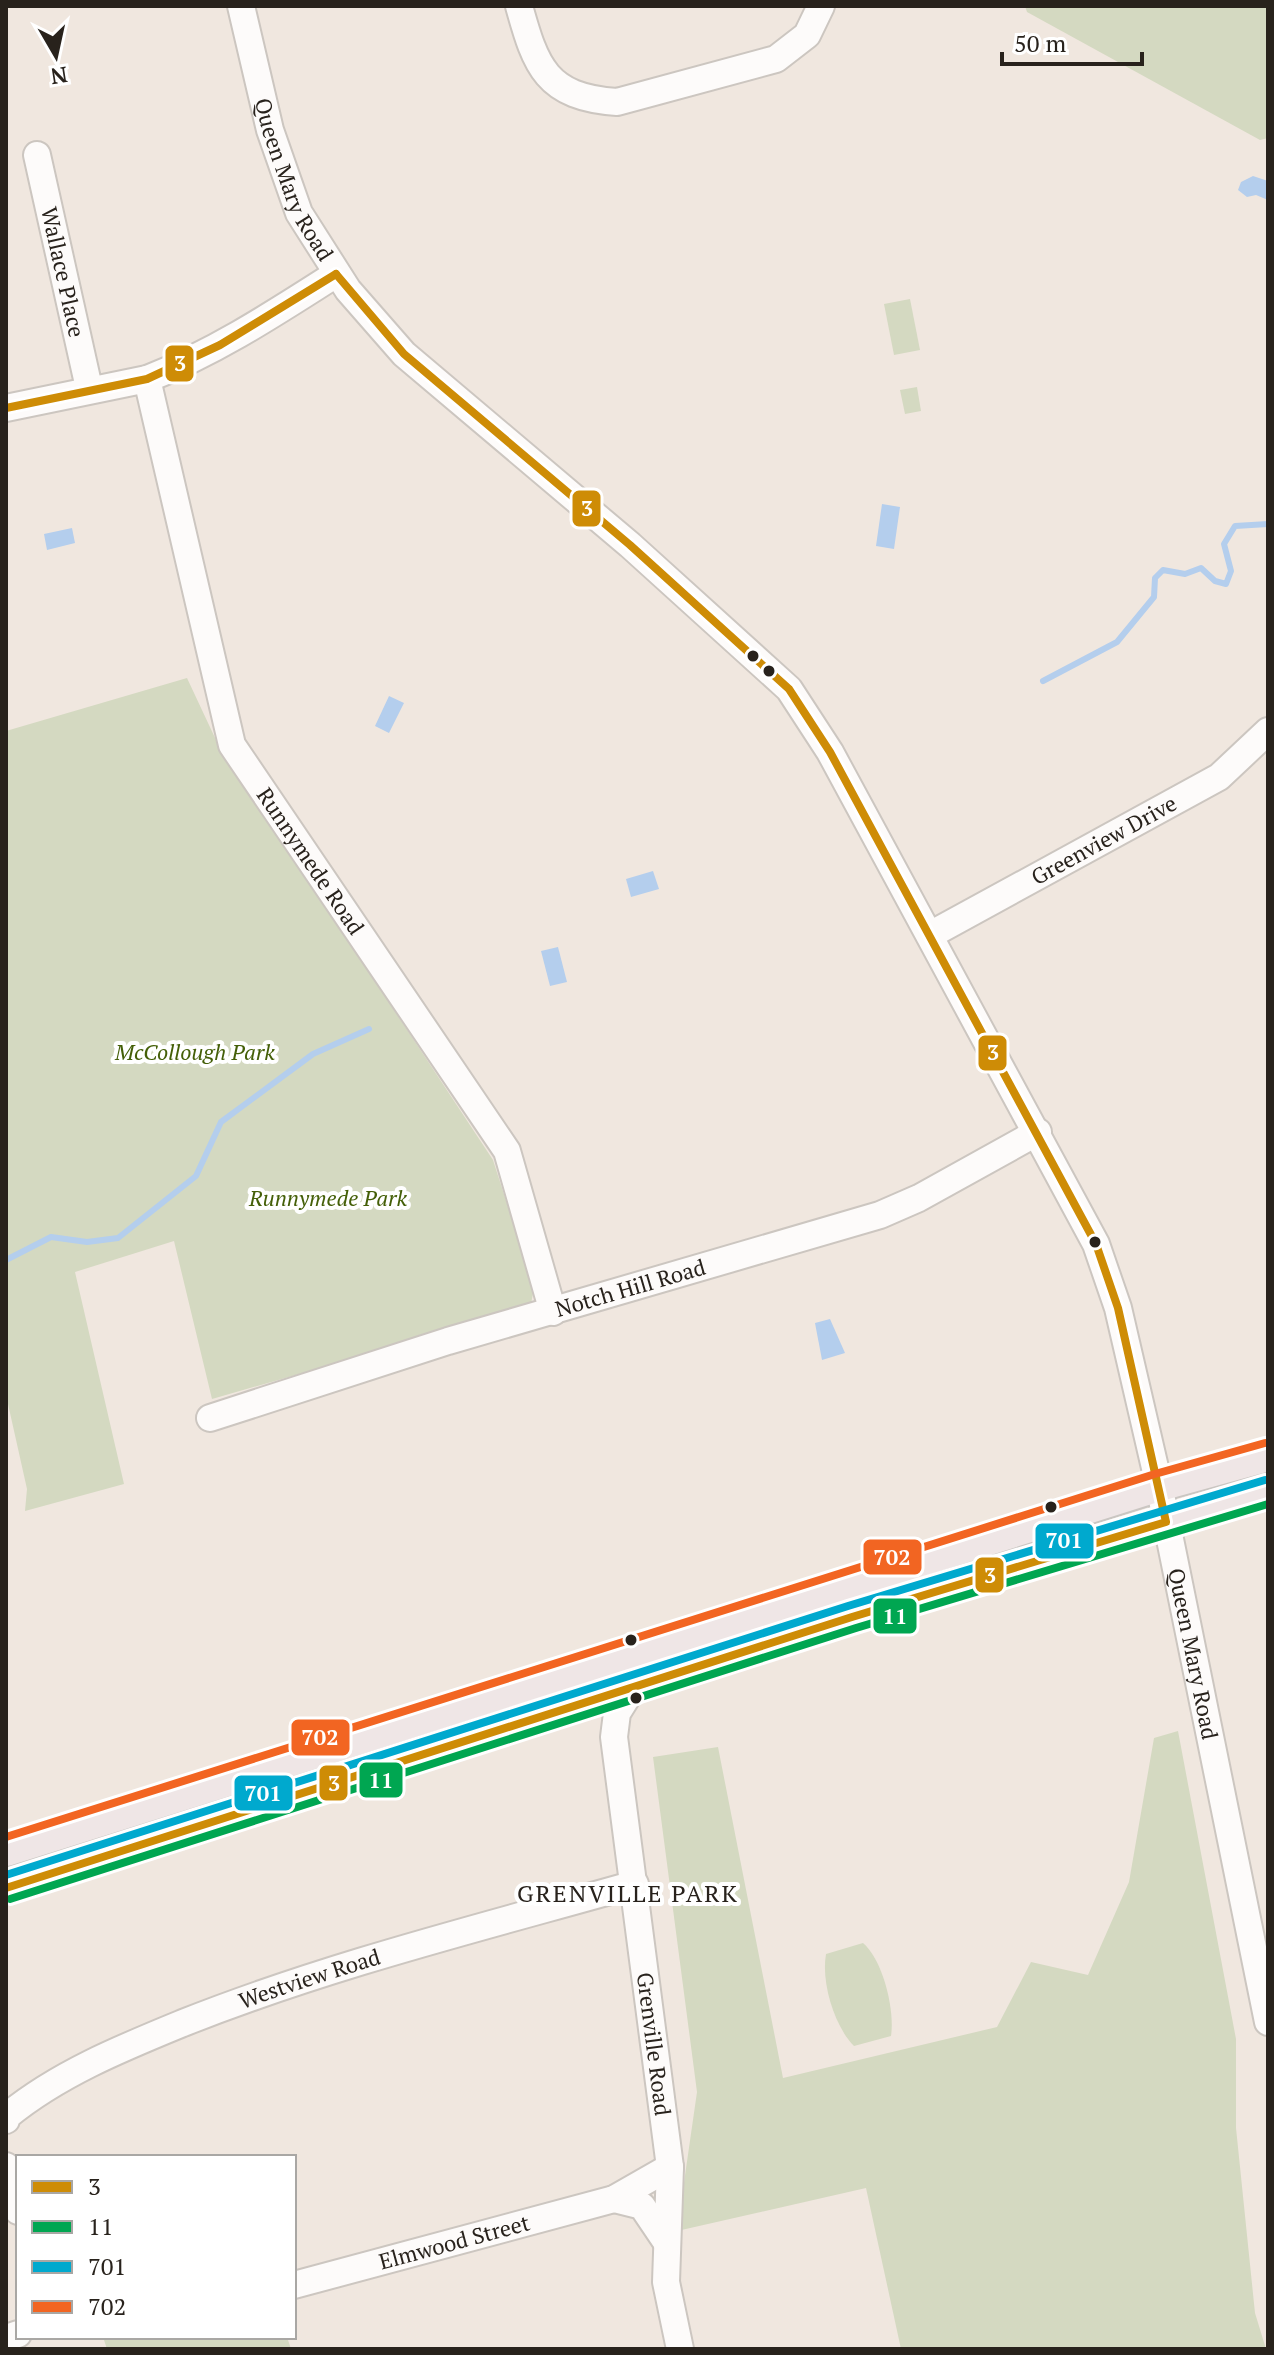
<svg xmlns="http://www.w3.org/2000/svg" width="1274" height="2355" viewBox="0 0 1274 2355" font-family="'PT Serif',serif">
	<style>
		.green { fill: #d4d9c1 }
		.water { fill: #b4ceed }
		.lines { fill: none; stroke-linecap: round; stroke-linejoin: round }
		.stream { stroke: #b4ceed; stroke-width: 6 }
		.minor-casing { stroke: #ccc6c0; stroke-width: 30 }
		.major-casing { stroke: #cac6c2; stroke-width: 36 }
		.minor { stroke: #fdfbfa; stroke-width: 26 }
		.major { stroke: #efe6e6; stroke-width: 32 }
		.bus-1-casing { stroke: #fff; stroke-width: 14 }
		.bus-2-casing { stroke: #fff; stroke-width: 14 }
		.bus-3-casing { stroke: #fff; stroke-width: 14 }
		.bus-4-casing { stroke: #fff; stroke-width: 14 }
		.bus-1 { stroke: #ce8c06; stroke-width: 8 }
		.bus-2 { stroke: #00a651; stroke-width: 8 }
		.bus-3 { stroke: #00a9ce; stroke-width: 8 }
		.bus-4 { stroke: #f26522; stroke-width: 8 }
		.bus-dot { fill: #28221c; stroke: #fff; stroke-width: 3 }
		.labels { text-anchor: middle; stroke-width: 8; stroke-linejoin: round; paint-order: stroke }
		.street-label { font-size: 22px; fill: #28221c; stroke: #fff }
		.park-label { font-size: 22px; font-style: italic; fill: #445f08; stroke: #fff }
		.neighbourhood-label { font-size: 24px; letter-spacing: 2px; fill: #28221c; stroke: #fff }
		.line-badge { stroke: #fff; stroke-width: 3 }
		.badge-label { font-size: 22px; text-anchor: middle; font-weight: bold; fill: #fff }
	</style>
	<rect width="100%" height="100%" fill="#f0e7df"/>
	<g class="green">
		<path d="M1025,6H1268V138L1260,140L1027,12Z"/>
		<path d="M910,299L920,350L894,355L884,304Z"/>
		<path d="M917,387L921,411L905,414L900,390Z"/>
		<path d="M187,678L216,740L493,1160L534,1288L531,1304L525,1309L212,1399L174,1241L75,1272L124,1484L25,1511L27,1489L6,1395V731Z"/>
		<path d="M1178,1731L1236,2039V2128L1255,2313L1266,2349H901L866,2188L677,2231L697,2092L653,1757L718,1747L783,2078L997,2027L1031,1962L1088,1975L1129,1882L1154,1738Z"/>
		<path d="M863,1943C883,1960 895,2010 891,2036L854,2046C834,2026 821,1982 826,1954Z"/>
		<path d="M103,2337H287L291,2349H107Z"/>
	</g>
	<g class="water">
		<path d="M1253,176L1268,181V200L1256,195L1247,197L1238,190L1241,182Z"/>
		<path d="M882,504L900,507L894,549L876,546Z"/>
		<path d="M72,528L75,543L47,550L44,534Z"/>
		<path d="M389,696L404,703L389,733L375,726Z"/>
		<path d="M653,871L659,889L631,897L626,879Z"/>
		<path d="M558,947L567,982L550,986L541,951Z"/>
		<path d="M830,1319L845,1353L822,1360L815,1323Z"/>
	</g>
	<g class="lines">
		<g class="stream">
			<path d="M1043,681L1117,642L1154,597L1155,578L1163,570L1185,574L1201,568L1215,581L1226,584L1231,571L1224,544L1235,526L1268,524"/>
			<path d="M6,1260L51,1237L87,1242L118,1238L196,1176L221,1122L313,1054L369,1029"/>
		</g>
		<defs>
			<g id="minor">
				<path id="s1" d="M241,6L270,130L299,213L348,290L404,354L630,545L789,689L830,752L1096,1244L1118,1308L1159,1485L1268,2022"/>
				<path d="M519,6C536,67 546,97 617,102L776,59L807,35L821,6"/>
				<path id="s2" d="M37,155L89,388"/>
				<path id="s3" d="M147,379L232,745L507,1151L553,1312"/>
				<path d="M6,408L147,379C214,353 275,313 336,274"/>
				<path id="s4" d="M930,935L1219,777L1268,731"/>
				<path id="s5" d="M210,1418L448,1341L880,1215L919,1198L1038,1132"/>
				<path id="s6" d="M632,1689L617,1713L614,1737L670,2167L666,2282L680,2349"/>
				<path id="s7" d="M6,2120L7,2116C58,2074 122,2048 183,2023C329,1965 483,1927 635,1884"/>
				<path d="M6,2166L18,2211"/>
				<path d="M614,2199L642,2206L667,2243"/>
				<path id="s8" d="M294,2285L614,2199L670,2167"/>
				<path d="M6,2338L18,2334"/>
			</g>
			<g id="major">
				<path d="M6,1850L1159,1485L1268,1455"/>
				<path d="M6,1888L852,1617L1268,1491"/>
			</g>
		</defs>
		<use href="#minor" class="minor-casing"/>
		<use href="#major" class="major-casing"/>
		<use href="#minor" class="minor"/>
		<use href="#major" class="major"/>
		<defs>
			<g id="bus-1">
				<path d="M6,408L147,379L220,345L336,274"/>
				<path d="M6,1888L852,1617L1166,1522L1118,1308L1096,1244L830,752L789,689L630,545L404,354L336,274"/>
			</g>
			<path id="bus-2" d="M10,1899L856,1628L1268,1504"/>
			<path id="bus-3" d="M6,1875L848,1606L1265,1480"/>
			<path id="bus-4" d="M6,1837L1155,1474L1265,1443"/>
		</defs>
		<use href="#bus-1" class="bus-1-casing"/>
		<use href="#bus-2" class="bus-2-casing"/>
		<use href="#bus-3" class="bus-3-casing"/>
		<use href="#bus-4" class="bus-4-casing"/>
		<use href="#bus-1" class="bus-1"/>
		<use href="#bus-2" class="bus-2"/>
		<use href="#bus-3" class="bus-3"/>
		<use href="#bus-4" class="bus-4"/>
	</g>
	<g class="bus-dot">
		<circle cx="753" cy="656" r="7"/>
		<circle cx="769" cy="671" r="7"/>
		<circle cx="1095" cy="1242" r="7"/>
		<circle cx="1051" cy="1507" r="7"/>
		<circle cx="631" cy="1640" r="7"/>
		<circle cx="636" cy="1698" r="7"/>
	</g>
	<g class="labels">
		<g class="street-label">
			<text dy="8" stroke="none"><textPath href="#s1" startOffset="182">Queen Mary Road</textPath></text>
			<text dy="8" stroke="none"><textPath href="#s2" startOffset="120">Wallace Place</textPath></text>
			<text dy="8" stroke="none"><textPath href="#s4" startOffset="198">Greenview Drive</textPath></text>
			<text dy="8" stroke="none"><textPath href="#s3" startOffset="516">Runnymede Road</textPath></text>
			<text dy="8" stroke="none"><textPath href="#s5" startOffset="440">Notch Hill Road</textPath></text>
			<text dy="8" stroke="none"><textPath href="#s1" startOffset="1958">Queen Mary Road</textPath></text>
			<text dy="8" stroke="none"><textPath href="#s7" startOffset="338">Westview Road</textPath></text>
			<text dy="8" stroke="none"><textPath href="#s6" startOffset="362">Grenville Road</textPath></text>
			<text dy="8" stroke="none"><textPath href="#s8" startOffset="166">Elmwood Street</textPath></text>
		</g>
		<g class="park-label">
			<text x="195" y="1060">McCollough Park</text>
			<text x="328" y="1206">Runnymede Park</text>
		</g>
		<g class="neighbourhood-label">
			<text x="628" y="1902">GRENVILLE PARK</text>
		</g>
	</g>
	<g class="line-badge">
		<rect x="164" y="344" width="31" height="39" rx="8" fill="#ce8c06"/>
		<rect x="571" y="489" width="31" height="39" rx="8" fill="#ce8c06"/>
		<rect x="977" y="1034" width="31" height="38" rx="8" fill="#ce8c06"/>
		<rect x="1034" y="1522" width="61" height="38" rx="8" fill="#00a9ce"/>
		<rect x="862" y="1538" width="61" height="38" rx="8" fill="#f26522"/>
		<rect x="974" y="1556" width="31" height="38" rx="8" fill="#ce8c06"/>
		<rect x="872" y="1597" width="46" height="38" rx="8" fill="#00a651"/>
		<rect x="290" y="1718" width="61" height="39" rx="8" fill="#f26522"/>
		<rect x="358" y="1761" width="46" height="38" rx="8" fill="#00a651"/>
		<rect x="318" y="1764" width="31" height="38" rx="8" fill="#ce8c06"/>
		<rect x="233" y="1774" width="61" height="38" rx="8" fill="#00a9ce"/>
	</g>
	<g class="badge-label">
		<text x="180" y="371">3</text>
		<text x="587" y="516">3</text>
		<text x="993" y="1060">3</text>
		<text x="1064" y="1548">701</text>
		<text x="892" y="1565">702</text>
		<text x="990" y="1583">3</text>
		<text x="895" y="1624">11</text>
		<text x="320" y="1745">702</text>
		<text x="381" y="1788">11</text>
		<text x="334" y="1791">3</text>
		<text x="263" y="1801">701</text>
	</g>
	<rect width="1274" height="2355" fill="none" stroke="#28221c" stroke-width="16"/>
	<rect x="16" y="2155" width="280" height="184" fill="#ffffff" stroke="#a9a7a4" stroke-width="2"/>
	<rect x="32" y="2181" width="40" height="12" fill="#ce8c06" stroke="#a9a7a4" stroke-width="2"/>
	<text x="88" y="2195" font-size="24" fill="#28221c">3</text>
	<rect x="32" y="2221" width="40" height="12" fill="#00a651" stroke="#a9a7a4" stroke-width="2"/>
	<text x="88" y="2235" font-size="24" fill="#28221c">11</text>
	<rect x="32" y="2261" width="40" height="12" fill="#00a9ce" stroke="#a9a7a4" stroke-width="2"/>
	<text x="88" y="2275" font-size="24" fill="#28221c">701</text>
	<rect x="32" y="2301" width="40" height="12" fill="#f26522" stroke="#a9a7a4" stroke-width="2"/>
	<text x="88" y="2315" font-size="24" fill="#28221c">702</text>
	<g transform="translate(56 56) rotate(171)" stroke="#ffffff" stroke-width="6" paint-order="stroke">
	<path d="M0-6L14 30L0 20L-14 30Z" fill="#28221c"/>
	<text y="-12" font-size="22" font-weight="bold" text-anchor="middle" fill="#28221c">N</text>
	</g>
	<path d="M1002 52v12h140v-12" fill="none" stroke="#28221c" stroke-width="4"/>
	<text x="1014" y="52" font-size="24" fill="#28221c" stroke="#ffffff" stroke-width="6" paint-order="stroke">50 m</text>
</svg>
